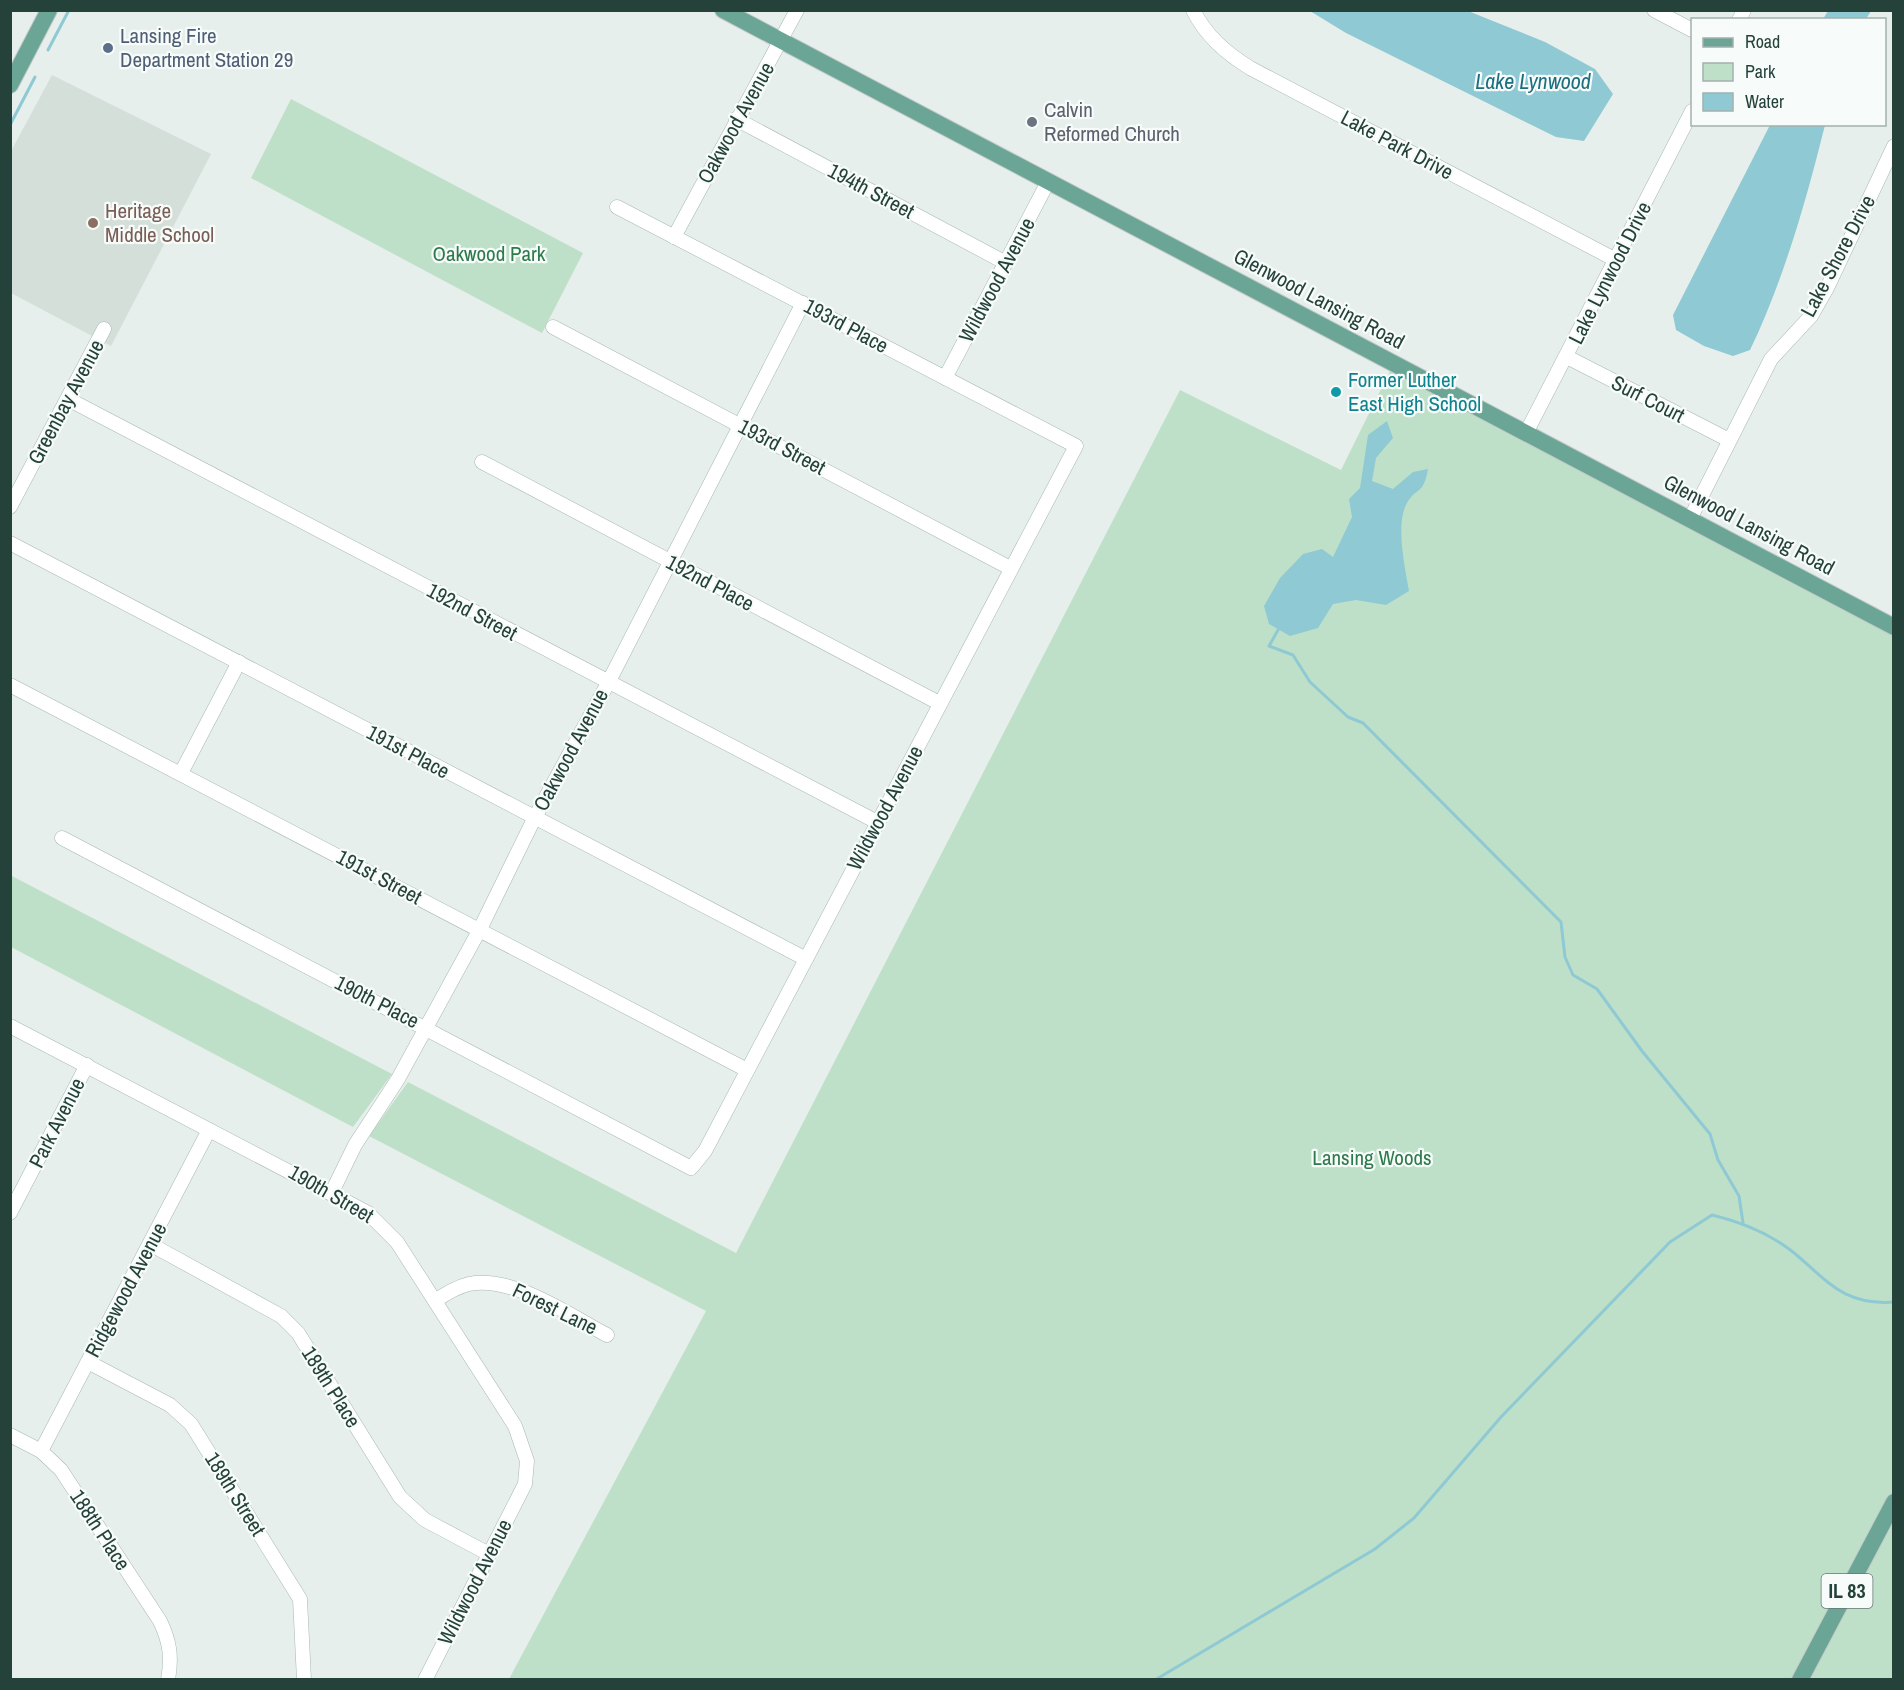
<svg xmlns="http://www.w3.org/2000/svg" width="1904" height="1690" viewBox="0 0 1904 1690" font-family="'Archivo Narrow',sans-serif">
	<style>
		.built { fill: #d4dfda }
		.green { fill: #bfe0c8 }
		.water { fill: #8ec9d4 }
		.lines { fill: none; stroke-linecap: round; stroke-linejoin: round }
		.stream { stroke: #8ec9d4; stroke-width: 3 }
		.minor-casing { stroke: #a8b8b2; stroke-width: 15 }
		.major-casing { stroke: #c2cac8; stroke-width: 18 }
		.minor { stroke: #fff; stroke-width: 14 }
		.major { stroke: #6aa596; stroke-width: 16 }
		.service-dot { fill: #5c6f8a; stroke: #f7fbf9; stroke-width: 2 }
		.worship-dot { fill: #6b7280; stroke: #f7fbf9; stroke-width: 2 }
		.education-dot { fill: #8d6e63; stroke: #f7fbf9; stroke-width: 2 }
		.culture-dot { fill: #0f9aa8; stroke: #f7fbf9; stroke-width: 2 }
		.labels { text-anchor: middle; stroke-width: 4.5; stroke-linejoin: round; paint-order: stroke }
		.shield { fill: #f7fbf9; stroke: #637a73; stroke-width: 1.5 }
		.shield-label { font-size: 20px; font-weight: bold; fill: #24423a }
		.service-label { font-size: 21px; fill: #4e5e75; stroke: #f7fbf9; text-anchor: start }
		.worship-label { font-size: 21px; fill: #5b616d; stroke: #f7fbf9; text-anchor: start }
		.street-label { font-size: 21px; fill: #24423a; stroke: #f7fbf9 }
		.education-label { font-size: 21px; fill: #785e54; stroke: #f7fbf9; text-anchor: start }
		.park-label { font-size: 21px; fill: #2d7a4b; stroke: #f7fbf9 }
		.culture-label { font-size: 21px; fill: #0d838f; stroke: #f7fbf9; text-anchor: start }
		.water-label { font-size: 22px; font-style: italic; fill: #1c6f80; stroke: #f7fbf9 }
	</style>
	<rect width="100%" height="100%" fill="#e6efeb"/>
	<path class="built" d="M52,75L211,154L111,346L11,293L10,153Z"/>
	<g class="green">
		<path d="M291,99L583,253L542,333L251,178Z"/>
		<path d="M1391,369L1893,635V1679H509L706,1311L369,1136L408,1082L736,1253L1180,390L1341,470Z"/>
		<path d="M10,875L392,1074L353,1127L11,947Z"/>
	</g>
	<g class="water">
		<path d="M1310,11H1468L1545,42L1595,69L1613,94L1584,141L1556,137L1346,33Z"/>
		<path d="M1828,11V10L1871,11L1866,19H1823Z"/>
		<path d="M1770,125H1825C1806,201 1784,279 1750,350L1733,356L1704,346L1676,330L1673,315Z"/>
		<path d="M1387,421L1393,438L1376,458L1372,481L1393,489L1413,472L1428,469C1423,496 1417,486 1407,503C1395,523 1405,568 1409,591L1386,605L1356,600L1333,604L1318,628L1290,636L1269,624L1264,606L1280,578L1303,554L1322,549L1333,557L1352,517L1349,499L1360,488L1368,435Z"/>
	</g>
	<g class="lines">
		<g class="stream">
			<path d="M48,50L69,10"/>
			<path d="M10,125L35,77"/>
			<path d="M1278,630L1269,646L1293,655L1310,682L1348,717L1363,723L1561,922L1565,957L1573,975L1597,989L1642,1051L1710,1134L1718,1160L1739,1196L1743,1223"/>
			<path d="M1155,1680L1375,1549L1414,1518L1501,1417L1670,1242L1712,1215C1741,1222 1769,1233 1793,1252C1827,1280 1843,1306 1894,1302"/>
		</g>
		<defs>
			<g id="minor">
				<path d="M1193,10C1206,36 1226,53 1250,68L1616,260"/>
				<path d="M1654,10L1692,30"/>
				<path d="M1739,20L1744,10"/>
				<path d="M736,119L1006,263"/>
				<path d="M674,237L797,10"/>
				<path d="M553,327L1010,568"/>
				<path d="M1567,357L1729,440"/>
				<path d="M945,378L1048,182"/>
				<path d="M68,399L877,822"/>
				<path d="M1526,433L1692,111"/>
				<path d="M482,462L939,703"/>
				<path d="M10,507L104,329"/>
				<path d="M1690,519L1771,359L1811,316L1827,288L1894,146"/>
				<path d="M10,543L806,959"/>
				<path d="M10,685L747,1070"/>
				<path d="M181,773L239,662"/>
				<path d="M62,838L691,1168L705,1151L1076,446L617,207"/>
				<path d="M10,1026L368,1213L397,1242L515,1426L527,1461L525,1484L425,1680"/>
				<path d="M332,1192L355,1145L398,1079L480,929L534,819L608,683L803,303"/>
				<path d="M10,1213L87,1065"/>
				<path d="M150,1244L281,1316L298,1333L400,1497L425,1520L489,1554"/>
				<path d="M435,1301C445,1294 456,1287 469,1284C512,1275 569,1315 607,1335"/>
				<path d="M88,1362L170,1405L191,1424L300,1599L304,1680"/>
				<path d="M10,1435L41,1451L61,1470L160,1621C170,1642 172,1657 168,1680"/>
				<path d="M41,1451L209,1130"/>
			</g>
			<g id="major">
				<path d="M723,10L1894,627"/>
				<path d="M10,85L49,10"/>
				<path d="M1800,1680L1894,1502"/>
			</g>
		</defs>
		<use href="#minor" class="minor-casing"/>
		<use href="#major" class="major-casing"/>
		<use href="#minor" class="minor"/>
		<use href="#major" class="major"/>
	</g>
	<circle class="service-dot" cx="108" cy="48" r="6"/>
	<circle class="worship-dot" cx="1032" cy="122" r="6"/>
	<circle class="education-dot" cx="93" cy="223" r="6"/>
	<circle class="culture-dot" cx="1336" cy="392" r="6"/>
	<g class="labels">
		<rect class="shield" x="1821.5" y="1574" width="51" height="34" rx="4.5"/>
		<g class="shield-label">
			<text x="1847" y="1598">IL 83</text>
		</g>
		<g class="service-label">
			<text x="120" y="43">Lansing Fire<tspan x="120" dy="24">Department Station 29</tspan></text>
		</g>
		<g class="worship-label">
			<text x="1044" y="117">Calvin<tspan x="1044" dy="24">Reformed Church</tspan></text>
		</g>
		<g class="street-label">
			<text transform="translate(736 123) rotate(-61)" y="7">Oakwood Avenue</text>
			<text transform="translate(1397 145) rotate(28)" y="7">Lake Park Drive</text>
			<text transform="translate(871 191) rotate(28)" y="7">194th Street</text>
			<text transform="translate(1838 256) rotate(-62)" y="7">Lake Shore Drive</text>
			<text transform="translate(1610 273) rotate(-63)" y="7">Lake Lynwood Drive</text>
			<text transform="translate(997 280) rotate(-62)" y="7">Wildwood Avenue</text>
			<text transform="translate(1319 299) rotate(28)" y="7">Glenwood Lansing Road</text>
			<text transform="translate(846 326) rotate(28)" y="7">193rd Place</text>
			<text transform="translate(1648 399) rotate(27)" y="7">Surf Court</text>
			<text transform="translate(66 402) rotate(-62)" y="7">Greenbay Avenue</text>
			<text transform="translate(782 447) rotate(28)" y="7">193rd Street</text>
			<text transform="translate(1749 525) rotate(28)" y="7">Glenwood Lansing Road</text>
			<text transform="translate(710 583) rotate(28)" y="7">192nd Place</text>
			<text transform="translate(472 612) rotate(28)" y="7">192nd Street</text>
			<text transform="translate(571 750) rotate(-62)" y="7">Oakwood Avenue</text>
			<text transform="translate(408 752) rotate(28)" y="7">191st Place</text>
			<text transform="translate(885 808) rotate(-62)" y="7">Wildwood Avenue</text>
			<text transform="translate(379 877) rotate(28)" y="7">191st Street</text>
			<text transform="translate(377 1002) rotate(27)" y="7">190th Place</text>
			<text transform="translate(57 1123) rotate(-63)" y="7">Park Avenue</text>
			<text transform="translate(331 1194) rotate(30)" y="7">190th Street</text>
			<text transform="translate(126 1290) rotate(-62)" y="7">Ridgewood Avenue</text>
			<text transform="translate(555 1309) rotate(26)" y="7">Forest Lane</text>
			<text transform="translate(331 1387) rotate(58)" y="7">189th Place</text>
			<text transform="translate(235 1494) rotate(58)" y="7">189th Street</text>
			<text transform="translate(100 1530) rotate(57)" y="7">188th Place</text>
			<text transform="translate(475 1582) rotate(-63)" y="7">Wildwood Avenue</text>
		</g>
		<g class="education-label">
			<text x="105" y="218">Heritage<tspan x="105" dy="24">Middle School</tspan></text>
		</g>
		<g class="park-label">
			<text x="489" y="261">Oakwood Park</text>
			<text x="1372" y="1165">Lansing Woods</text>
		</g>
		<g class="culture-label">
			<text x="1348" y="387">Former Luther<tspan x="1348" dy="24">East High School</tspan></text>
		</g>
		<g class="water-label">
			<text x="1533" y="89">Lake Lynwood</text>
		</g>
	</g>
	<rect width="1904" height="1690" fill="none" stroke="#24423a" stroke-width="24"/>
	<rect x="1691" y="18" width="195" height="108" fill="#f7fbf9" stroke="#a3b1ad" stroke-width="1.5"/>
	<rect x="1703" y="38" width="30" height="9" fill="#6aa596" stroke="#a3b1ad" stroke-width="1.5"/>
	<text x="1745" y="48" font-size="18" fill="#24423a">Road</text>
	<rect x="1703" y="63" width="30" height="18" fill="#bfe0c8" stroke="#a3b1ad" stroke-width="1.5"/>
	<text x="1745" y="78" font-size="18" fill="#24423a">Park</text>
	<rect x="1703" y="93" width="30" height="18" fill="#8ec9d4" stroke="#a3b1ad" stroke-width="1.5"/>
	<text x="1745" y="108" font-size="18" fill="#24423a">Water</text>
</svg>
